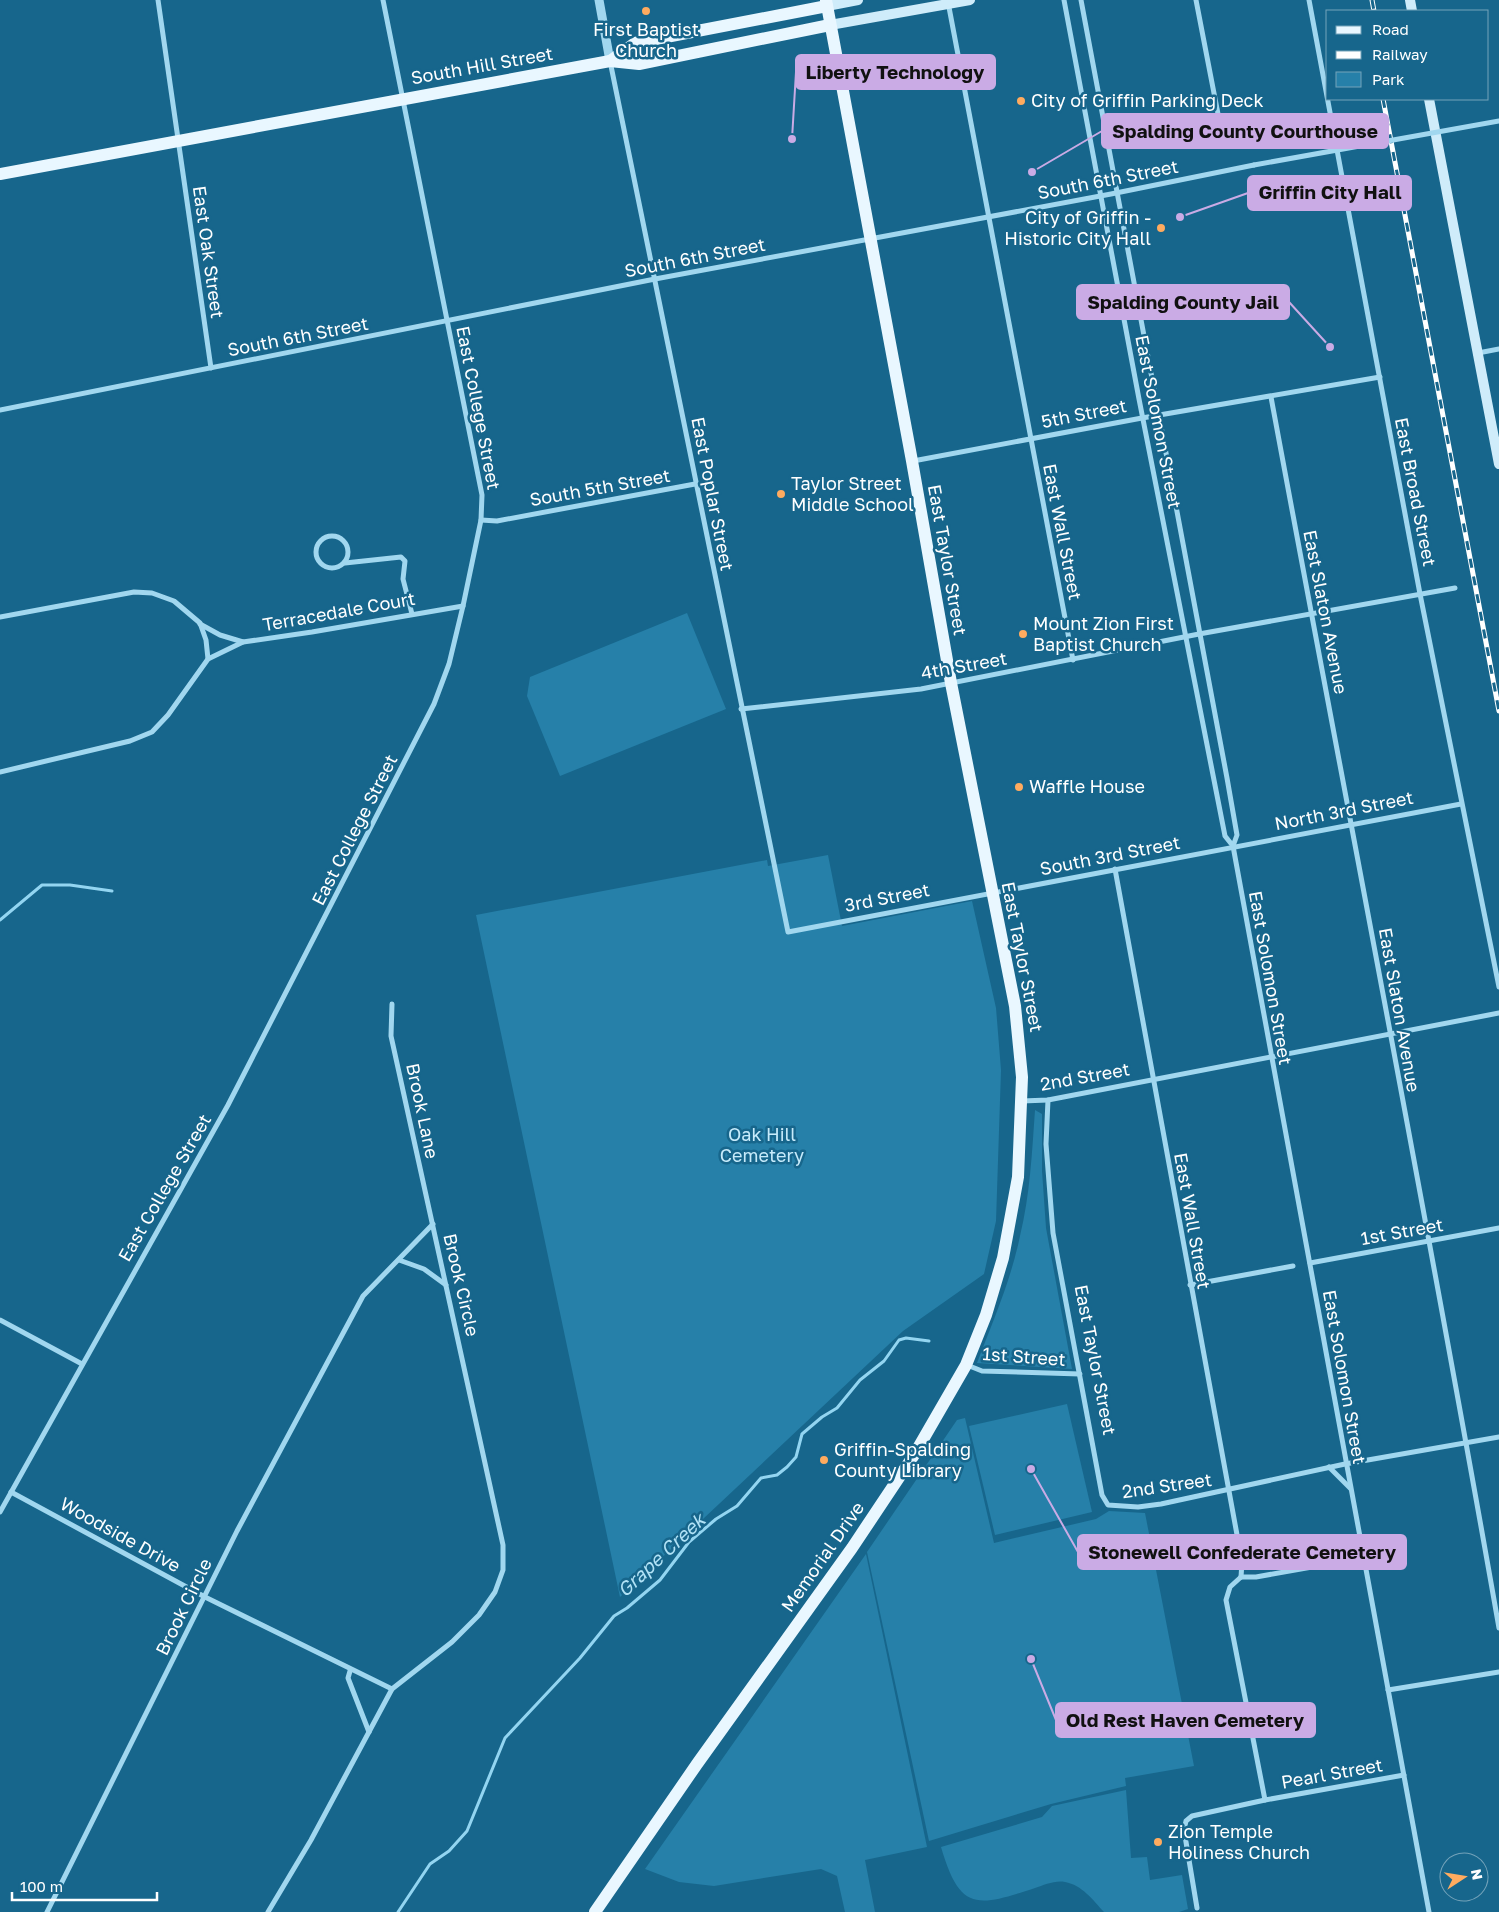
<svg xmlns="http://www.w3.org/2000/svg" width="1499" height="1912" viewBox="0 0 1499 1912" font-family="'Golos Text',sans-serif">
	<style>
		.green { fill: #2680a9 }
		.lines { fill: none; stroke-linecap: round; stroke-linejoin: round }
		.stream { stroke: #93d5f1; stroke-width: 3 }
		.minor { stroke: #a1d7ef; stroke-width: 5 }
		.tertiary { stroke: #a1d7ef; stroke-width: 9 }
		.secondary { stroke: #cfecfa; stroke-width: 10 }
		.primary { stroke: #e9f7ff; stroke-width: 12 }
		.rail-casing { stroke: #fff; stroke-width: 5 }
		.rail { stroke: #17668c; stroke-width: 3; stroke-dasharray: 9; stroke-linecap: butt }
		.minor-bridge { stroke: #a1d7ef; stroke-width: 5 }
		.poi-dot { fill: #ffab5f; stroke: #17668c; stroke-width: 2 }
		.labels { text-anchor: middle; stroke-width: 5; stroke-linejoin: round; paint-order: stroke }
		.poi-label { font-size: 18px; fill: #fff; stroke: #17668c; text-anchor: start }
		.street-label { font-size: 18px; fill: #fff; stroke: #17668c }
		.park-label { font-size: 18px; fill: #c7ebfb; stroke: #17668c }
		.water-label { font-size: 19px; font-style: italic; fill: #b1e2f6; stroke: #17668c }
		.leader { fill: none; stroke: #caabe5; stroke-width: 2 }
		.callout-dot { fill: #caabe5; stroke: #17668c; stroke-width: 2 }
		.callout { fill: #caabe5; stroke: #caabe5; stroke-width: 2 }
		.callout-label { font-size: 19px; text-anchor: middle; font-weight: bold; fill: #111 }
	</style>
	<rect width="100%" height="100%" fill="#17668c"/>
	<g class="green">
		<path d="M687,613L726,709L560,776L527,696L530,677Z"/>
		<path d="M828,855L842,926L972,901L996,1008L1001,1070L996,1221L984,1274L903,1331L620,1597L476,915L767,860L768,866Z"/>
		<path d="M1035,1110L1042,1114V1171L1046,1228L1072,1369L977,1363C993,1321 1011,1280 1020,1236C1030,1195 1032,1153 1035,1110Z"/>
		<path d="M1067,1404L1092,1512L995,1535L969,1426Z"/>
		<path d="M965,1418L994,1543L1096,1519L1109,1511L1145,1513L1194,1766L1125,1778L1126,1786L1051,1804L929,1841L867,1552L957,1420Z"/>
		<path d="M866,1554L927,1847L865,1860L875,1912H845L837,1876L821,1869L714,1886L679,1882L645,1869Z"/>
		<path d="M1126,1790L1131,1858L1147,1857L1150,1880L1182,1875L1188,1909L1179,1912H1104C1093,1900 1082,1885 1065,1882C1055,1880 1044,1885 1035,1888C977,1907 960,1912 941,1847L1042,1817L1052,1806Z"/>
	</g>
	<g class="lines">
		<g class="stream">
			<path d="M0,920L42,885H70L112,891"/>
			<path d="M398,1912L430,1864L449,1851L467,1831L505,1738L580,1658L614,1616L627,1608L660,1580L689,1542L716,1519L737,1506L761,1478L777,1475L787,1467L796,1457L802,1434L822,1417L837,1408L860,1380L884,1361L899,1340L906,1338L929,1341"/>
		</g>
		<g class="minor">
			<path d="M158,0L211,368"/>
			<path d="M1064,0L1139,399L1225,836L1233,846L1429,1912"/>
			<path d="M1081,0L1227,778L1237,835L1233,846"/>
			<path d="M1196,0L1224,145"/>
			<path d="M1309,0L1420,594L1499,987"/>
			<path d="M948,2L1073,660"/>
			<path d="M610,61L788,932L1461,804"/>
			<path d="M1478,353L1499,349"/>
			<path d="M1271,397C1347,807 1427,1217 1499,1628"/>
			<path d="M0,410L655,279L1111,194L1254,165"/>
			<path d="M913,461L1142,418L1380,377"/>
			<path d="M481,520L497,521L695,484"/>
			<circle cx="332" cy="552" r="16"/>
			<path d="M345,563L401,557L405,561L403,579L412,614"/>
			<path d="M0,617L134,592L152,593L174,601L200,623L206,640L208,659"/>
			<path d="M200,624L220,635L243,642"/>
			<path d="M741,709L921,689L1199,634L1455,588"/>
			<path d="M0,772L130,741L152,732L168,715L208,659L243,642L312,632L463,606"/>
			<path d="M1115,869L1242,1562L1241,1577"/>
			<path d="M1048,1100L1046,1144L1053,1233L1102,1495L1108,1505L1138,1507L1161,1504L1345,1464L1499,1437"/>
			<path d="M1022,1101L1048,1100L1499,1013"/>
			<path d="M399,1260L424,1269L446,1285"/>
			<path d="M1310,1263L1499,1228"/>
			<path d="M1190,1285L1293,1266"/>
			<path d="M0,1320L82,1364"/>
			<path d="M967,1365L982,1371L1080,1374"/>
			<path d="M1329,1467L1350,1488"/>
			<path d="M11,1492L205,1597L392,1689"/>
			<path d="M0,1512L228,1105L434,704L449,664L463,606L481,520L482,495L383,0"/>
			<path d="M1241,1577L1230,1587L1226,1600L1265,1800"/>
			<path d="M1241,1577H1256L1363,1558"/>
			<path d="M350,1671L348,1678L369,1732"/>
			<path d="M1388,1690L1499,1672"/>
			<path d="M1197,1908L1184,1830L1186,1821L1192,1816L1265,1800L1404,1775"/>
			<path d="M47,1912L237,1531L363,1296L433,1224"/>
			<path d="M268,1912L311,1840L392,1689L452,1642L479,1615L495,1592L503,1570V1545L391,1036L392,1004"/>
		</g>
		<path class="tertiary" d="M599,0L610,61"/>
		<g class="secondary">
			<path d="M1410,0L1412,11"/>
			<path d="M827,6L858,0"/>
			<path d="M830,25L970,0"/>
			<path d="M1429,99L1499,464"/>
		</g>
		<g class="primary">
			<path d="M610,61L635,43L827,6"/>
			<path d="M0,174L610,61L639,64L830,25"/>
			<path d="M595,1912L697,1764L852,1548L914,1455L966,1365L986,1315L1003,1258L1018,1177L1022,1077L1015,1006L951,683L912,461L826,0"/>
		</g>
		<defs>
			<g id="rail">
				<path d="M1372,0L1374,11"/>
				<path d="M1383,99L1499,711"/>
			</g>
		</defs>
		<use href="#rail" class="rail-casing"/>
		<use href="#rail" class="rail"/>
		<path class="minor-bridge" d="M1254,165L1499,121"/>
	</g>
	<g class="poi-dot">
		<circle cx="646" cy="11" r="5"/>
		<circle cx="1021" cy="101" r="5"/>
		<circle cx="1161" cy="228" r="5"/>
		<circle cx="781" cy="494" r="5"/>
		<circle cx="1023" cy="634" r="5"/>
		<circle cx="1019" cy="787" r="5"/>
		<circle cx="824" cy="1460" r="5"/>
		<circle cx="1158" cy="1842" r="5"/>
	</g>
	<g class="labels">
		<g class="poi-label">
			<text x="646" y="36" text-anchor="middle">First Baptist<tspan x="646" dy="21">Church</tspan></text>
			<text x="1031" y="107">City of Griffin Parking Deck</text>
			<text x="1151" y="224" text-anchor="end">City of Griffin -<tspan x="1151" dy="21">Historic City Hall</tspan></text>
			<text x="791" y="490">Taylor Street<tspan x="791" dy="21">Middle School</tspan></text>
			<text x="1033" y="630">Mount Zion First<tspan x="1033" dy="21">Baptist Church</tspan></text>
			<text x="1029" y="793">Waffle House</text>
			<text x="834" y="1456">Griffin-Spalding<tspan x="834" dy="21">County Library</tspan></text>
			<text x="1168" y="1838">Zion Temple<tspan x="1168" dy="21">Holiness Church</tspan></text>
		</g>
		<g class="street-label">
			<text transform="translate(482 66) rotate(-10)" y="6">South Hill Street</text>
			<text transform="translate(1108 180) rotate(-11)" y="6">South 6th Street</text>
			<text transform="translate(208 252) rotate(82)" y="6">East Oak Street</text>
			<text transform="translate(695 258) rotate(-11)" y="6">South 6th Street</text>
			<text transform="translate(298 337) rotate(-11)" y="6">South 6th Street</text>
			<text transform="translate(478 408) rotate(79)" y="6">East College Street</text>
			<text transform="translate(1084 414) rotate(-11)" y="6">5th Street</text>
			<text transform="translate(1158 422) rotate(79)" y="6">East Solomon Street</text>
			<text transform="translate(600 488) rotate(-10)" y="6">South 5th Street</text>
			<text transform="translate(1415 492) rotate(79)" y="6">East Broad Street</text>
			<text transform="translate(712 494) rotate(79)" y="6">East Poplar Street</text>
			<text transform="translate(1062 532) rotate(79)" y="6">East Wall Street</text>
			<text transform="translate(947 560) rotate(80)" y="6">East Taylor Street</text>
			<text transform="translate(339 612) rotate(-10)" y="6">Terracedale Court</text>
			<text transform="translate(1325 612) rotate(79)" y="6">East Slaton Avenue</text>
			<text transform="translate(964 666) rotate(-10)" y="6">4th Street</text>
			<text transform="translate(1344 811) rotate(-11)" y="6">North 3rd Street</text>
			<text transform="translate(355 830) rotate(-63)" y="6">East College Street</text>
			<text transform="translate(1110 856) rotate(-11)" y="6">South 3rd Street</text>
			<text transform="translate(887 898) rotate(-11)" y="6">3rd Street</text>
			<text transform="translate(1022 957) rotate(79)" y="6">East Taylor Street</text>
			<text transform="translate(1270 978) rotate(80)" y="6">East Solomon Street</text>
			<text transform="translate(1399 1010) rotate(80)" y="6">East Slaton Avenue</text>
			<text transform="translate(1085 1077) rotate(-10)" y="6">2nd Street</text>
			<text transform="translate(422 1111) rotate(78)" y="6">Brook Lane</text>
			<text transform="translate(165 1188) rotate(-60)" y="6">East College Street</text>
			<text transform="translate(1192 1221) rotate(80)" y="6">East Wall Street</text>
			<text transform="translate(1402 1232) rotate(-10)" y="6">1st Street</text>
			<text transform="translate(461 1285) rotate(77)" y="6">Brook Circle</text>
			<text transform="translate(1024 1357) rotate(4)" y="6">1st Street</text>
			<text transform="translate(1095 1360) rotate(79)" y="6">East Taylor Street</text>
			<text transform="translate(1344 1377) rotate(80)" y="6">East Solomon Street</text>
			<text transform="translate(1167 1486) rotate(-8)" y="6">2nd Street</text>
			<text transform="translate(120 1535) rotate(29)" y="6">Woodside Drive</text>
			<text transform="translate(823 1557) rotate(-55)" y="6">Memorial Drive</text>
			<text transform="translate(184 1607) rotate(-64)" y="6">Brook Circle</text>
			<text transform="translate(1332 1774) rotate(-10)" y="6">Pearl Street</text>
		</g>
		<g class="park-label">
			<text x="762" y="1141">Oak Hill<tspan x="762" dy="21">Cemetery</tspan></text>
		</g>
		<g class="water-label">
			<text transform="translate(661 1555) rotate(-43)" y="7">Grape Creek</text>
		</g>
	</g>
	<path class="leader" d="M792 139L796 72M1032 172L1102 131M1180 217L1248 193M1330 347L1289 302M1031 1469L1078 1552M1031 1659L1056 1720"/>
	<g class="callout-dot">
		<circle cx="792" cy="139" r="5"/>
		<circle cx="1032" cy="172" r="5"/>
		<circle cx="1180" cy="217" r="5"/>
		<circle cx="1330" cy="347" r="5"/>
		<circle cx="1031" cy="1469" r="5"/>
		<circle cx="1031" cy="1659" r="5"/>
	</g>
	<g class="callout">
		<rect x="796" y="55" width="199" height="34" rx="5"/>
		<rect x="1102" y="114" width="286" height="34" rx="5"/>
		<rect x="1248" y="176" width="163" height="34" rx="5"/>
		<rect x="1077" y="285" width="212" height="34" rx="5"/>
		<rect x="1078" y="1535" width="328" height="34" rx="5"/>
		<rect x="1056" y="1703" width="259" height="34" rx="5"/>
	</g>
	<g class="callout-label">
		<text x="895" y="79">Liberty Technology</text>
		<text x="1245" y="138">Spalding County Courthouse</text>
		<text x="1330" y="199">Griffin City Hall</text>
		<text x="1183" y="309">Spalding County Jail</text>
		<text x="1242" y="1559">Stonewell Confederate Cemetery</text>
		<text x="1185" y="1727">Old Rest Haven Cemetery</text>
	</g>
	<rect x="1326" y="10" width="162" height="90" fill="#17668c" stroke="#74a3ba"/>
	<rect x="1336" y="26" width="25" height="8" fill="#e9f7ff" stroke="#74a3ba"/>
	<text x="1372" y="35" font-size="15" fill="#ffffff">Road</text>
	<rect x="1336" y="51" width="25" height="8" fill="#ffffff" stroke="#74a3ba"/>
	<text x="1372" y="60" font-size="15" fill="#ffffff">Railway</text>
	<rect x="1336" y="72" width="25" height="15" fill="#2680a9" stroke="#74a3ba"/>
	<text x="1372" y="85" font-size="15" fill="#ffffff">Park</text>
	<g transform="translate(1464 1877) rotate(78)"><circle r="24" fill="#17668c" stroke="#74a3ba"/>
	<path d="M0-4L9 19L0 12L-9 19Z" fill="#ffab5f"/>
	<text y="-8" font-size="14" font-weight="bold" text-anchor="middle" fill="#ffffff">N</text>
	</g>
	<path d="M12 1892v8h145v-8" fill="none" stroke="#ffffff" stroke-width="2.5"/>
	<text x="20" y="1892" font-size="15" fill="#ffffff" stroke="#17668c" stroke-width="4" paint-order="stroke">100 m</text>
</svg>
